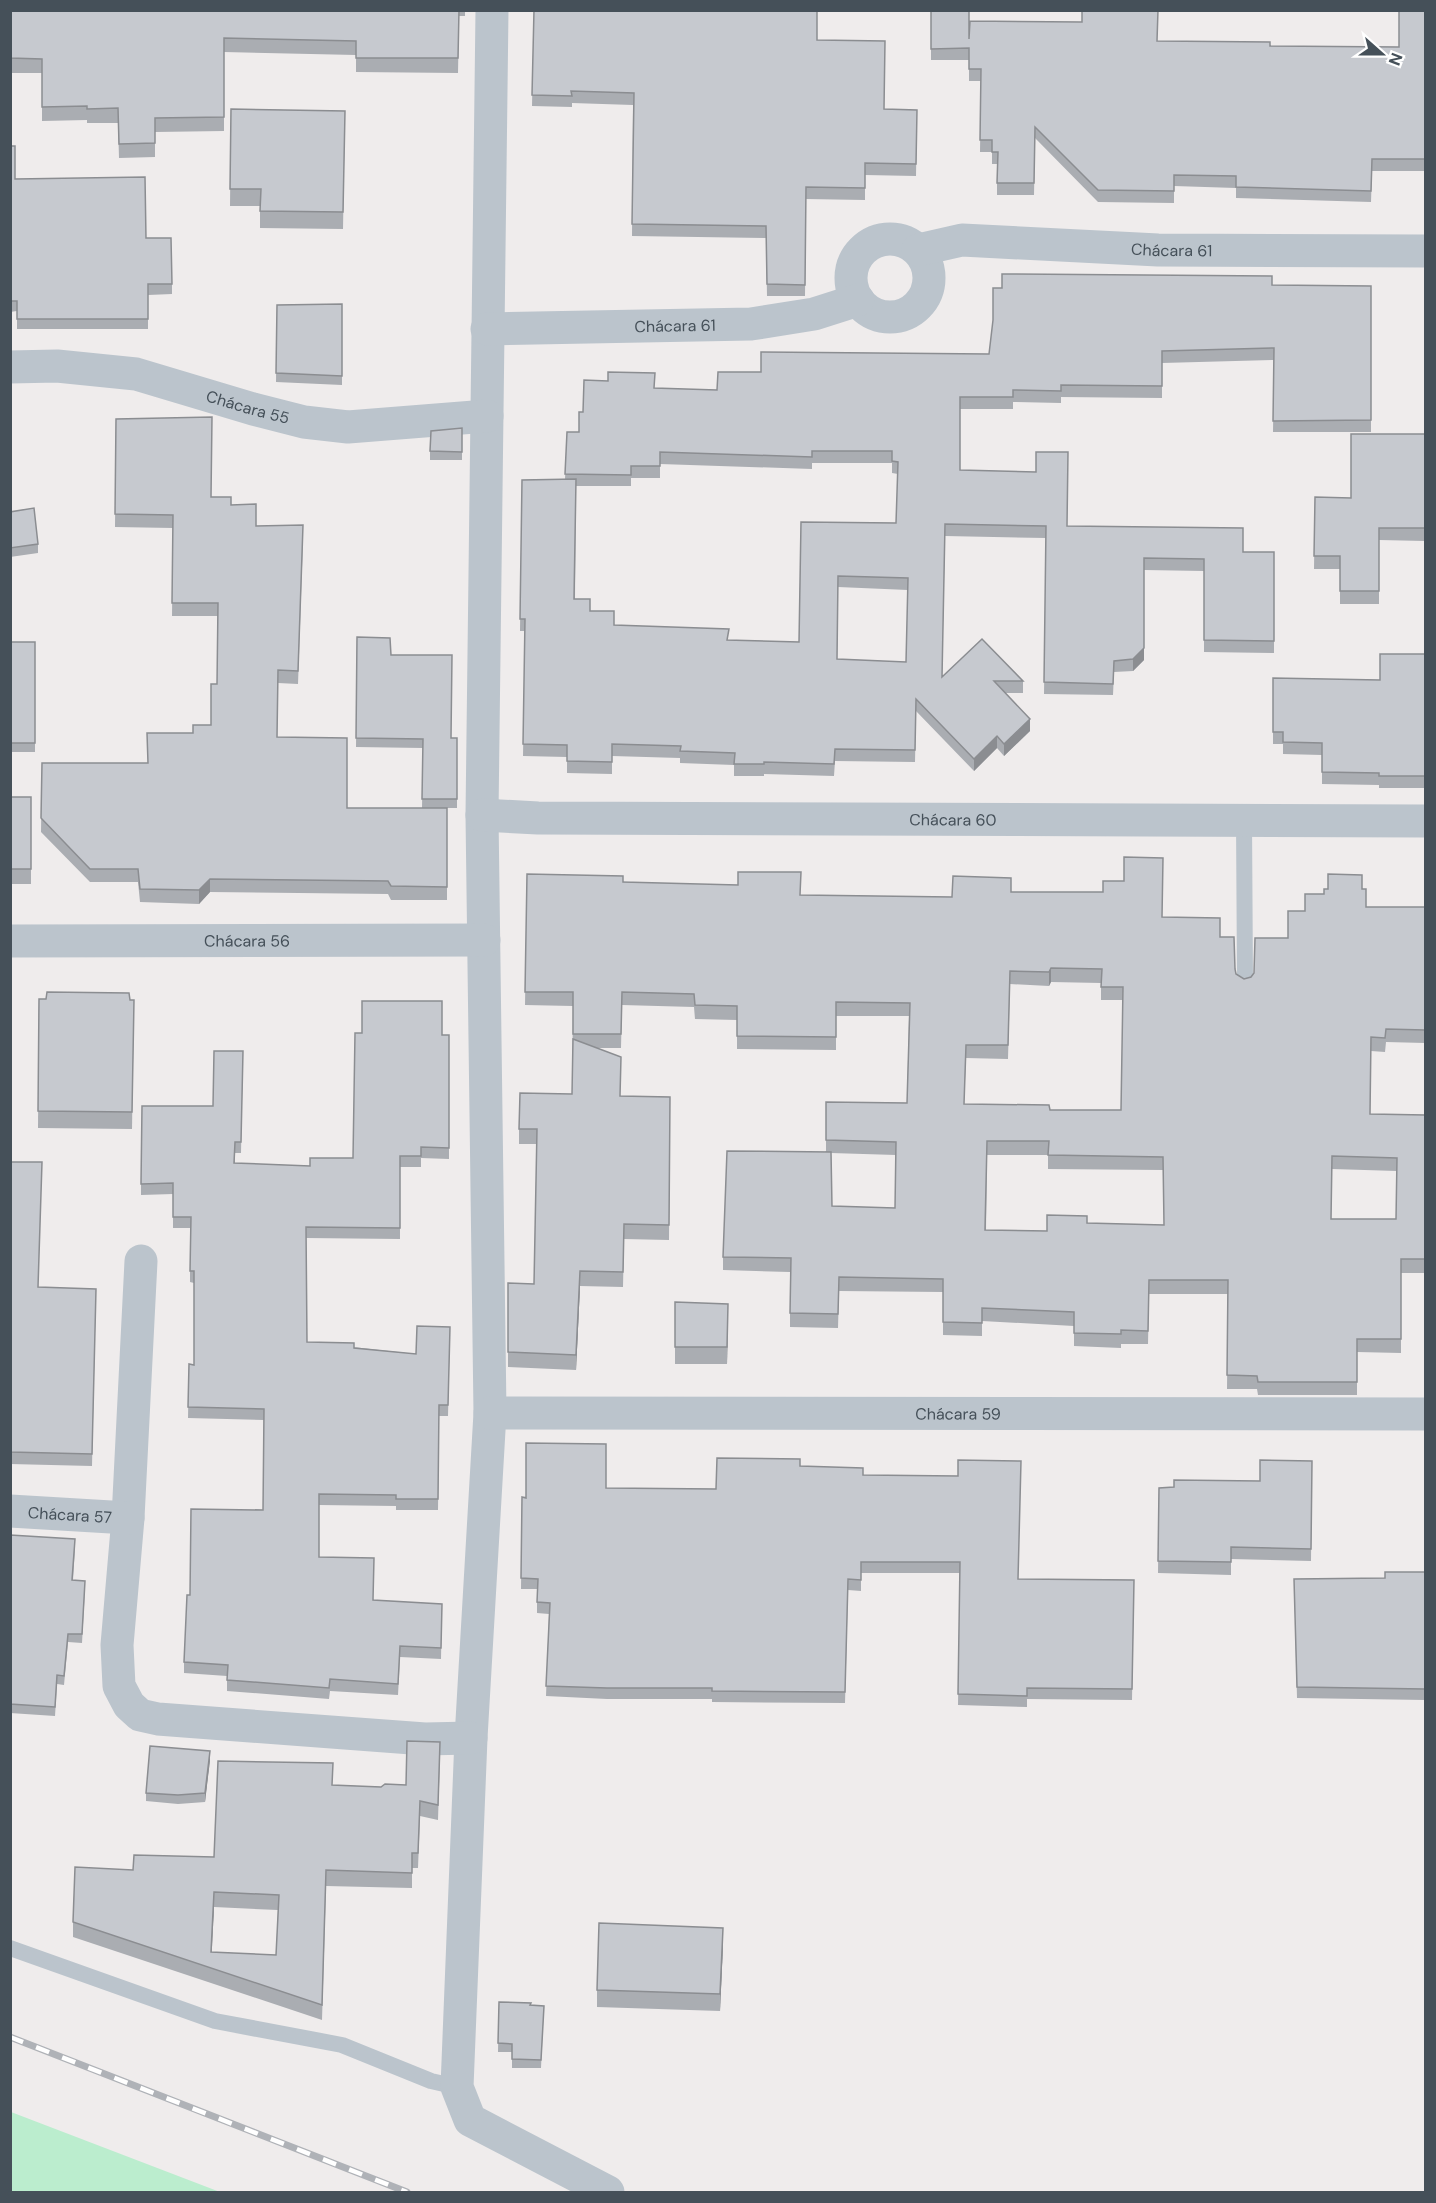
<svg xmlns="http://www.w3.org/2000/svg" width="1436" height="2203" viewBox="0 0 1436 2203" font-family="'DM Sans',sans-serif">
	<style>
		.green { fill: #bbedce }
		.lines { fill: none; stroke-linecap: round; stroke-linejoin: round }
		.lane { stroke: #bbc4cc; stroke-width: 16 }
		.street { stroke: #bbc4cc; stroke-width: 33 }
		.rail-casing { stroke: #afb2b7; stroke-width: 7 }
		.rail { stroke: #fff; stroke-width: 4.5; stroke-dasharray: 14; stroke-linecap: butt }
		.wall { fill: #aaadb2; fill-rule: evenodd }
		.shaded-wall { fill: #8b8d91 }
		.building { fill: #c6c9cf; stroke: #8b8d91; stroke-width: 1.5; fill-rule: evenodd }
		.labels { text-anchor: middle; stroke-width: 5; stroke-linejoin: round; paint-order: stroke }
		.street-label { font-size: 16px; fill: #455059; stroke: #fff }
	</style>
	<rect width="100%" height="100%" fill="#efecec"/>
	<path class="green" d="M11,2112L220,2192H11Z"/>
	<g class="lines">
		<g class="lane">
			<path d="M1244,820L1245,982"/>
			<path d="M10,1948L215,2021L342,2045L431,2081L457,2087"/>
		</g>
		<g class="street">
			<path d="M492,10L482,815L490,1413L471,1738L457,2087L470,2120L608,2192"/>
			<circle cx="890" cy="278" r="39"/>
			<path id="s1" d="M918,250L962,240L1158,250L1426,251"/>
			<path id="s2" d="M487,329L751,324L814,314L858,300"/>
			<path id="s3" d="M10,367L57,366L136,374L253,409L304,422L348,427L487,416"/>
			<path id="s4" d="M482,815L538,818L1426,821"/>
			<path id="s5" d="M10,941L484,940"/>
			<path d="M141,1261L128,1518L117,1645L119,1686L129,1705L140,1715L158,1719L425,1739L471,1738"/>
			<path id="s6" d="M490,1413L1426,1414"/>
			<path id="s7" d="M10,1511L128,1518"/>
		</g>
		<defs>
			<path id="rail" d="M10,2037L407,2192"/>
		</defs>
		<use href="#rail" class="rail-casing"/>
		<use href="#rail" class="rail"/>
	</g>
	<g class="wall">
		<path d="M10,10H465V16H459L458,73L356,72V55L224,52V131L155,132V157L119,158L118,123H87V120L42,121V73H10Z"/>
		<path d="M534,10L817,40L884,109L917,110L916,176L865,175V200L806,199L805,296H767L766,238L632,236L633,105L572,103V107L532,106Z"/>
		<path d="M931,10L969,39L1082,22L1157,41L1270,46L1399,47L1425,10V171H1372L1371,202L1236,198V188L1174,186V203L1098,202L1035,138L1034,195H997V164H992V152H980L981,81H969V60H931Z"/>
		<path d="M231,109L345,111L343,229L260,228V206H230Z"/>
		<path d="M10,146L15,179L146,238L172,284V294L148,295V329H17V311L10,312Z"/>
		<path d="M1272,285L1371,286V432H1273L1274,360L1162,363V398L1061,397V403L1013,402V409H960V470L1067,526L1243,552H1274V653L1204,652V571L1144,570V660L1133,671L1114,672L1113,695L1044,694L1046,538L945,536L942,677L1023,681V693H1005L1030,731L1004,756L997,748L974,771L916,711L915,762L835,761L834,776L764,774V776H734V765L680,763V758L612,756V774L567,773V757L523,756L525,631H520L522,480L565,479L567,432H579L583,412L655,388L717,390L761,372L989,354ZM812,463H892V473L898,474L896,523L801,522L799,642L729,640L614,625L590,611L575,599L576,486H631V478H660V464L812,469ZM838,587L908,590L906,662L837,659Z"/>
		<path d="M342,304V385L276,382L277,305Z"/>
		<path d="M116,419L211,497L231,505L256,526L303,539L298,684L278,683L277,737L347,808H422L423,748L356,747L357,637L391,655L451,738H457V808H428H447V900H391L388,894L210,892L199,904L140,902L138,882H90L41,832L42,763H148L193,733L211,725L217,684L218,616H172L173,528L115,527Z"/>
		<path d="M462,428V460H430V451Z"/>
		<path d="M1425,434V541L1379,540V604H1340V569H1314L1315,497L1351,498Z"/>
		<path d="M10,512L38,544V553L10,557Z"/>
		<rect x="10" y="642" width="25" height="110"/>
		<path d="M1425,654V788H1379V785L1322,784V755L1283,754V744H1273V678L1380,680Z"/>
		<rect x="10" y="797" width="21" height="87"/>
		<path d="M527,874L800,895L952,897L1011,892L1163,917L1220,937L1236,974L1244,979L1251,977L1288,938L1305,911L1324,894L1362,889L1366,907H1425V1043L1386,1042L1385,1052L1371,1051L1370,1114L1425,1115V1273H1401V1353L1357,1352V1395H1258L1257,1389H1227L1228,1294H1149L1148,1344H1121V1348L1074,1346V1326L982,1321V1336L943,1335V1292L839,1291L838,1328L790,1327V1272L723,1270V1257L826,1151V1102L907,1103L909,1016H836V1050L737,1049V1020L695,1019L694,1007L622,1005L621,1048H596L620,1096L670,1097L669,1240L624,1239L623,1287L580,1286L576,1370L508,1367V1283L534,1284L537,1144H519V1129L572,1094L573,1006L525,1005ZM1051,982L1101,983V1000H1123L1121,1110H1050L964,1104L966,1058L1008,1059L1010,984L1049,986ZM831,1153L896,1155L895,1208L832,1206ZM987,1155H1048V1169L1163,1170L1164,1225L1087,1223L1047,1231L986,1230ZM1332,1169L1397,1171L1396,1219H1331Z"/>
		<path d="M39,999L134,1000L132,1129L38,1128Z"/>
		<path d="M442,1035H449V1159L421,1158V1167H400V1239L306,1238L307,1342L416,1354L450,1327L448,1416H439L438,1510H396V1506L319,1505V1557L374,1600L442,1604L441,1659L400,1657L398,1695L330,1691L329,1699L227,1691V1676L184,1673V1662L190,1595L263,1510L264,1420L188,1418L189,1364L194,1365V1283L190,1282V1228H173V1194L141,1195V1184L213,1106L243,1051L241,1153H235V1163L310,1166L353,1158Z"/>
		<path d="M10,1162L38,1287L96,1289L92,1466L10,1464Z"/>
		<path d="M675,1302L728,1321L727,1364H675Z"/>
		<path d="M1312,1461L1311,1561L1231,1559V1575L1158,1573L1159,1488L1174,1487L1260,1481Z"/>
		<path d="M800,1466L863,1475L1018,1579L1134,1580L1132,1700L1027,1699V1707L958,1705L960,1573H861V1591L848,1590L845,1703L712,1702V1699H607L546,1696L549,1614L537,1613V1589H521L522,1497L606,1488L716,1489Z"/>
		<path d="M10,1535L75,1548L73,1580L85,1589L82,1643L68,1642L64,1685L57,1684L55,1716L10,1713Z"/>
		<path d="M1425,1572V1700L1297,1698L1294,1579L1385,1578Z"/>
		<path d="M440,1757L438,1820L420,1816L418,1868H412V1888L326,1886L322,2020L73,1937V1922L133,1870L214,1857L332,1785L381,1787L406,1785ZM214,1907L278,1910L276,1955L211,1952Z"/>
		<path d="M210,1760L205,1802L178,1804L146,1801V1793Z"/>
		<path d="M723,1945L720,2011L597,2007V1990Z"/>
		<path d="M499,2002L544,2006L541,2068H512V2052H498Z"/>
	</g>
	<g class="shaded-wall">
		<path d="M1144,648V660L1133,671V659Z"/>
		<path d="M1030,719V731L1004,756V744Z"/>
		<path d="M997,736V748L974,771V759Z"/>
		<path d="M210,879V892L199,904V890Z"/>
		<path d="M1051,968V982L1049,986V972Z"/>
		<path d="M580,1271V1286L576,1370V1355Z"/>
		<path d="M728,1304V1321L727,1364V1347Z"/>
		<path d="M210,1751V1760L205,1802V1793Z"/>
		<path d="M214,1892V1907L211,1967V1952Z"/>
		<path d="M723,1928V1945L720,2011V1994Z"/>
	</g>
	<g class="building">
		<path d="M10,10H459L458,58H356V41L224,38V117L155,118V143L119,144L118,108L87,109V106L42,107V59L10,58Z"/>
		<path d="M534,10H817V40L885,41L884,109L917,110L916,164L865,163V188L806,187L805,285L767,284L766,226L632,224L634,93L571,91L572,96L532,95Z"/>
		<path d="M931,10H969V39L970,21L1082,22V10H1158L1157,41L1270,42V46L1399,47V10H1425V159H1372L1371,191L1236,187V176L1174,175V191L1098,190L1035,127L1034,183H997L998,152H992V140H980L981,69H969V48L931,49Z"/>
		<path d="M231,109L345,111L343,212L260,211L261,189H230Z"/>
		<path d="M10,146H15V179L145,177L146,238H171L172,284H148V319H17V301H10Z"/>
		<path d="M1002,274L1272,276V285L1371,286V420L1273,421L1274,348L1162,351V386L1061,385V391L1013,390V397H960V470L1036,472V452H1068L1067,526L1243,528V552H1274V641L1204,640V559L1144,558V648L1133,659L1114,661L1113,684L1044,682L1046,526L945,524L942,677L982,639L1023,681H994L1030,719L1004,744L997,736L974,759L916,699L915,750L835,749L834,764L764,762V764H734L735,753L680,751L681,746L612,744V762L567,761V745L523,744L525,619H520L522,480L576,479L574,599H590V611H614V625L729,629L727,640L799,642L801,522L896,523L898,462L892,461V451H812V457L660,452V466H631V475L565,474L567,432H579V412H583L584,380L608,381V372L655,373L654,388L717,390L718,372H761V352L989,354L993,320V288H1002ZM838,576L908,578L906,662L837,659Z"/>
		<path d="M342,304V376L276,373L277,305Z"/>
		<path d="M212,417L211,497H231V505L256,504V526L303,525L298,671L278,670L277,737L347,738V808H447V887L391,886L388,881L210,879L199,890L140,889L138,869H90L41,818L42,763H148L147,733H193V725H211V684H217L218,603H172L173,515L115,514L116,419Z"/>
		<path d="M462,428V452L430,451L431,431Z"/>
		<path d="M1351,434H1425V528H1379V591H1340V556H1314L1315,497L1351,498Z"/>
		<path d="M34,508L38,544L10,548V512Z"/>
		<path d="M357,637L390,638L391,655H452L451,738H457V799H422L423,739L356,738Z"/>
		<rect x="10" y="642" width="25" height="101"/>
		<path d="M1380,654H1425V776H1379V773L1322,772V743L1283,742V732H1273V678L1380,680Z"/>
		<rect x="10" y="797" width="21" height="72"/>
		<path d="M1124,857L1163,858L1162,917L1220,918V937H1234L1235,969L1236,974L1244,979L1251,977L1254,973L1255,938H1288V911H1305V894H1324V889H1328V874L1362,875V889H1366V907H1425V1030L1386,1029L1385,1038L1371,1037L1370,1114L1425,1115V1259H1401V1339H1357V1382H1258L1257,1376L1227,1375L1228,1280H1149L1148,1331L1121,1330V1334L1074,1333V1312L982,1308V1323L943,1322V1279L839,1277L838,1314L790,1313L791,1258L723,1257L727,1151L831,1152L832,1206L895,1208L896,1142L826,1140V1102L907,1103L910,1003L836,1002V1037L737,1036V1006L695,1005L694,994L622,992L621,1034H573V992H525L527,874L623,876V882L738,885V872H801L800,895L952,897L953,876L1011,878V892H1103V881H1124ZM1051,968L1102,969L1101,987H1123L1121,1110H1050L1049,1105L964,1104L966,1045H1008L1010,971L1049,972ZM987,1141H1049L1048,1155L1163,1157L1164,1225L1087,1223V1216L1047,1215V1231L985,1230ZM1332,1156L1397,1158L1396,1219H1331Z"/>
		<path d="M47,992L129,993L130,1000H134L132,1112L38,1111L39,999H46Z"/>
		<path d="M362,1001H442V1035H449V1148L421,1147V1156H400V1228L306,1227L307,1342L354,1343V1348L416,1354L417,1326L450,1327L448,1405H439L438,1499H396V1495L319,1494V1557L374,1558L373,1600L442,1604L441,1648L400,1646L398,1684L330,1679L329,1688L227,1680L228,1665L184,1662L187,1595H190L191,1509L263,1510L264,1409L188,1407L189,1364L194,1365V1271H190L191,1217H173V1183L141,1184L142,1106H213L214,1051H243L241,1142H235L234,1163L310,1166V1158H353L355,1033H362Z"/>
		<path d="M573,1039L621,1057L620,1096L670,1097L669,1225L624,1224L623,1272L580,1271L576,1355L508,1352V1283L534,1284L537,1129H519L520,1093L572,1094Z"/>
		<path d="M10,1162H42L38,1287L96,1289L92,1454L10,1452Z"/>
		<path d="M675,1302L728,1304L727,1347H675Z"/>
		<path d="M526,1443L606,1444V1488L716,1489L717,1458L800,1459V1466L863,1468V1475L958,1476V1460L1021,1461L1018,1579L1134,1580L1132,1689L1027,1688V1696L958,1694L960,1562H861V1580L848,1579L845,1692L712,1691V1688H607L546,1686L550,1603L537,1602L538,1579L521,1578L522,1497L526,1498Z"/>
		<path d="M1260,1460L1312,1461L1311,1549L1231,1547V1562L1158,1561L1159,1488L1174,1487V1480L1260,1481Z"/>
		<path d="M10,1535L75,1539L72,1580L85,1581L82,1634H68L64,1676L57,1675L55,1707L10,1704Z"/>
		<path d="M1385,1572H1425V1689L1297,1687L1294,1579L1385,1578Z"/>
		<path d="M407,1741L440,1742L438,1805L420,1801L418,1853H412V1873L326,1870L322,2005L73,1922L75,1867L133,1870L134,1855L214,1857L218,1761L333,1763L332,1785L381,1787L385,1784L406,1785ZM214,1892L279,1895L276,1955L211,1952Z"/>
		<path d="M150,1746L210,1751L205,1793L178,1795L146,1793Z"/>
		<path d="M599,1923L723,1928L720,1994L597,1990Z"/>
		<path d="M499,2002L531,2003L530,2005L544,2006L541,2060L512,2059V2044L498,2043Z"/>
	</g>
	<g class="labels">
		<g class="street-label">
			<text dy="6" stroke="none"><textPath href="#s1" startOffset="255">Chácara 61</textPath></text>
			<text dy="6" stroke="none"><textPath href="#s2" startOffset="188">Chácara 61</textPath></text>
			<text dy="6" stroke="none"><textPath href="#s3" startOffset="243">Chácara 55</textPath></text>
			<text dy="6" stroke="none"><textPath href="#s4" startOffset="471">Chácara 60</textPath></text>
			<text dy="6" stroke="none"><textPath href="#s5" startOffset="237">Chácara 56</textPath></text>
			<text dy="6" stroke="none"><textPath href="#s6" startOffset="468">Chácara 59</textPath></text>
			<text dy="6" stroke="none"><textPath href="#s7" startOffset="60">Chácara 57</textPath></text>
		</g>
	</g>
	<rect width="1436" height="2203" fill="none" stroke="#455059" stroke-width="24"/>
	<g transform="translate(1382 54) rotate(111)" stroke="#ffffff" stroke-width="4.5" paint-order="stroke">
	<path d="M0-4.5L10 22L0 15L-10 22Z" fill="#455059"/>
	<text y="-9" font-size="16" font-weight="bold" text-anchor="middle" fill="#455059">N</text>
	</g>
</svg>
